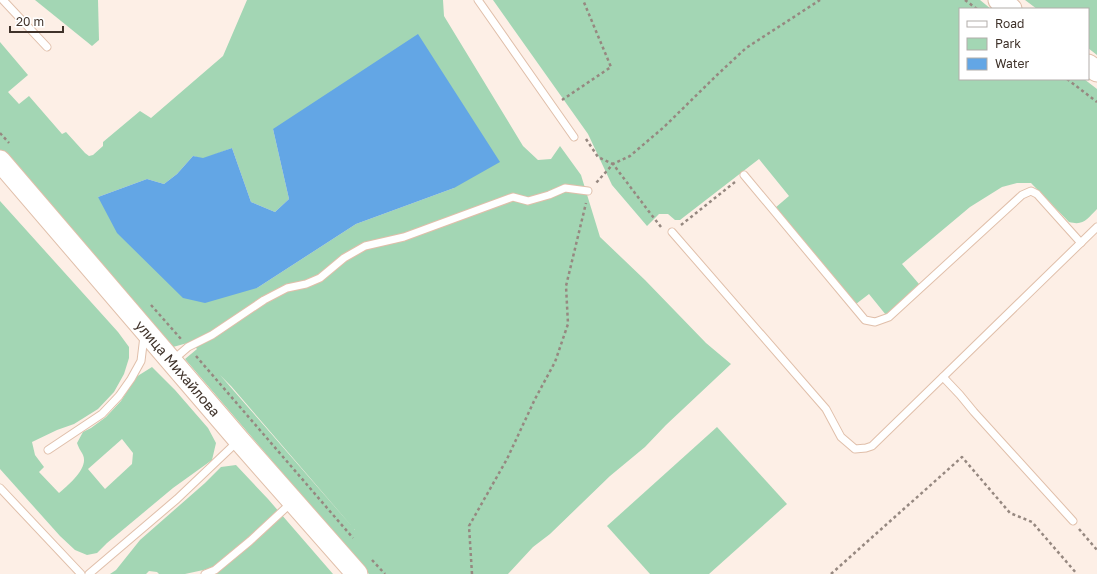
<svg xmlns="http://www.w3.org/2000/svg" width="1097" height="574" viewBox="0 0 1097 574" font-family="'Golos Text',sans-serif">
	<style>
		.green { fill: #a3d6b4; fill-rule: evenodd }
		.water { fill: #63a6e5 }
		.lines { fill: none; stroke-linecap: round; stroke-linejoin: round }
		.lane-casing { stroke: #e0bfaa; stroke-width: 9 }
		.secondary-casing { stroke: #e0bfaa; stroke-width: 23 }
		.path { stroke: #968880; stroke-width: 2.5; stroke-dasharray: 3 3; stroke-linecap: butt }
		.lane { stroke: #fff; stroke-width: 7 }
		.secondary { stroke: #fff; stroke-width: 21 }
		.labels { text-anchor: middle; stroke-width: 3; stroke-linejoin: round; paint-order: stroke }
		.street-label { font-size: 14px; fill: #3f322a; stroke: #fff }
	</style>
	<rect width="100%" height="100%" fill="#fdefe6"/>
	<g class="green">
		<path d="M35,0H98L99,40L92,46Z"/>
		<path d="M247,0H443L444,16L523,146L538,160L551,159L560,146L581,175L600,237L645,280L706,343L731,364L666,425L645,447L610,476L550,534L533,547L508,574H369L185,359L197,349L191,342L173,347L11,163L0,150V42L28,75L8,92L19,104L29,96L62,134L66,132L85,153L89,156L93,155L103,146V142L140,111L151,118L223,56ZM273,129L454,188L356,224L257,288L98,197L147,179L164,184L177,174L193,156L203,159L232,148L251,202L275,212L289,199ZM220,375L231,386L355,530Z"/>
		<path d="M493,0H980L991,9H960V79H1084L1097,89V209C1087,219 1084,226 1069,222L1031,183H1017L1002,187L970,207L902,264L919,284L886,315L869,294L856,304L775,208L789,196L759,159L680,220H675L668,214H659L647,226L612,185L588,134Z"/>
		<path d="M1025,0H1097V55L1088,48V9H1037Z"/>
		<path d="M0,201L118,332L129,347V358L124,374L114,392L98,409L74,424L57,430L32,442L35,455L44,467L39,472L59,493C68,485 89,468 83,455C81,451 79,449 77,443L83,432L91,428L106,417L121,401L136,377L152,367L175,390L208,428L216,443L212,460L173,488L107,543L97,553L87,555L75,550L60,536L0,469ZM122,439L133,453L132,464L105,489L88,469Z"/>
		<path d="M717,427L787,504L709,574H650L607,526Z"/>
		<path d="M236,465L268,499L333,574H210L208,569L185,574H159L157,572L149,571L146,574H110L116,570L140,540L205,483L221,467Z"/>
	</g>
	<path class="water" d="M418,34L500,162L454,188L356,224L257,288L205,303L183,298L117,233L98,197L147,179L164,184L177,174L193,156L203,158L232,148L251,202L275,212L289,199L273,129Z"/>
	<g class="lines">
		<defs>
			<g id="lane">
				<path d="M3,0L47,47"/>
				<path d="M478,0L574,137"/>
				<path d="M744,175L865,320L875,322L889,317L1022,195L1031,191L1037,194L1081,243"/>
				<path d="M672,232L826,409L841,437L855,449L866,448L872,446L1097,227"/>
				<path d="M173,360L188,347L212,335L264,300L287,288L306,284L320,278L344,258L365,246L404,237L513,197L528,201L549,195L565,188L588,191"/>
				<path d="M943,377L960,395L974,412L1073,521"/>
				<path d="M48,450L102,414L119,396L131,379L141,361L144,336"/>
				<path d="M0,488L81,574"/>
				<path d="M89,574L177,499L238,441"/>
				<path d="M205,574L215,570L250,541L291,503"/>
			</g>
			<g id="secondary">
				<path d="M999,0L1011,9"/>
				<path d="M1088,65L1097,71"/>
				<path id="s1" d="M0,161L239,440L357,574"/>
			</g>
		</defs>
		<use href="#lane" class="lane-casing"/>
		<use href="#secondary" class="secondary-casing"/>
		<g class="path">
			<path d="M965,0L977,9"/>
			<path d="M1067,79L1097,102"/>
			<path d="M562,100L611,67L583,0"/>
			<path d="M0,133L9,143"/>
			<path d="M586,139L598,157L613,164L596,183"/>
			<path d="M681,225L735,182"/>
			<path d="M661,227L650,213L613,164L630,156L664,127L717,75L746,48L820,0"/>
			<path d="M151,305L181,339"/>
			<path d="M196,356L353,538"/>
			<path d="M1079,529L1097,550"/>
			<path d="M372,560L385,574"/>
			<path d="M472,574L469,526L507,459L535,399L555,362L568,324L566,286L586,203"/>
			<path d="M831,574L962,457L1010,513L1032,522L1077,574"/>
		</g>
		<use href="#lane" class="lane"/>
		<use href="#secondary" class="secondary"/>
	</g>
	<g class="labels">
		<g class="street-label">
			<text dy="5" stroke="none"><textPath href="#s1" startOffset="273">улица Михайлова</textPath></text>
		</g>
	</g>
	<rect x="959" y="8" width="130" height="72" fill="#ffffff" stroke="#b2adaa"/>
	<rect x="967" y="21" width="20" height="6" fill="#ffffff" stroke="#b2adaa"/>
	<text x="995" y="28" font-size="12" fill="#3f322a">Road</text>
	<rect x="967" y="38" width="20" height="12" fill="#a3d6b4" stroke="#b2adaa"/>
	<text x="995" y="48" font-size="12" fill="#3f322a">Park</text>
	<rect x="967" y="58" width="20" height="12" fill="#63a6e5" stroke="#b2adaa"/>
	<text x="995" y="68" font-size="12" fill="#3f322a">Water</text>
	<path d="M10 26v6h53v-6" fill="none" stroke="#3f322a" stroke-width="2"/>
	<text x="16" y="26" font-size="12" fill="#3f322a" stroke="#ffffff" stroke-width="3" paint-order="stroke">20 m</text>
</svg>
